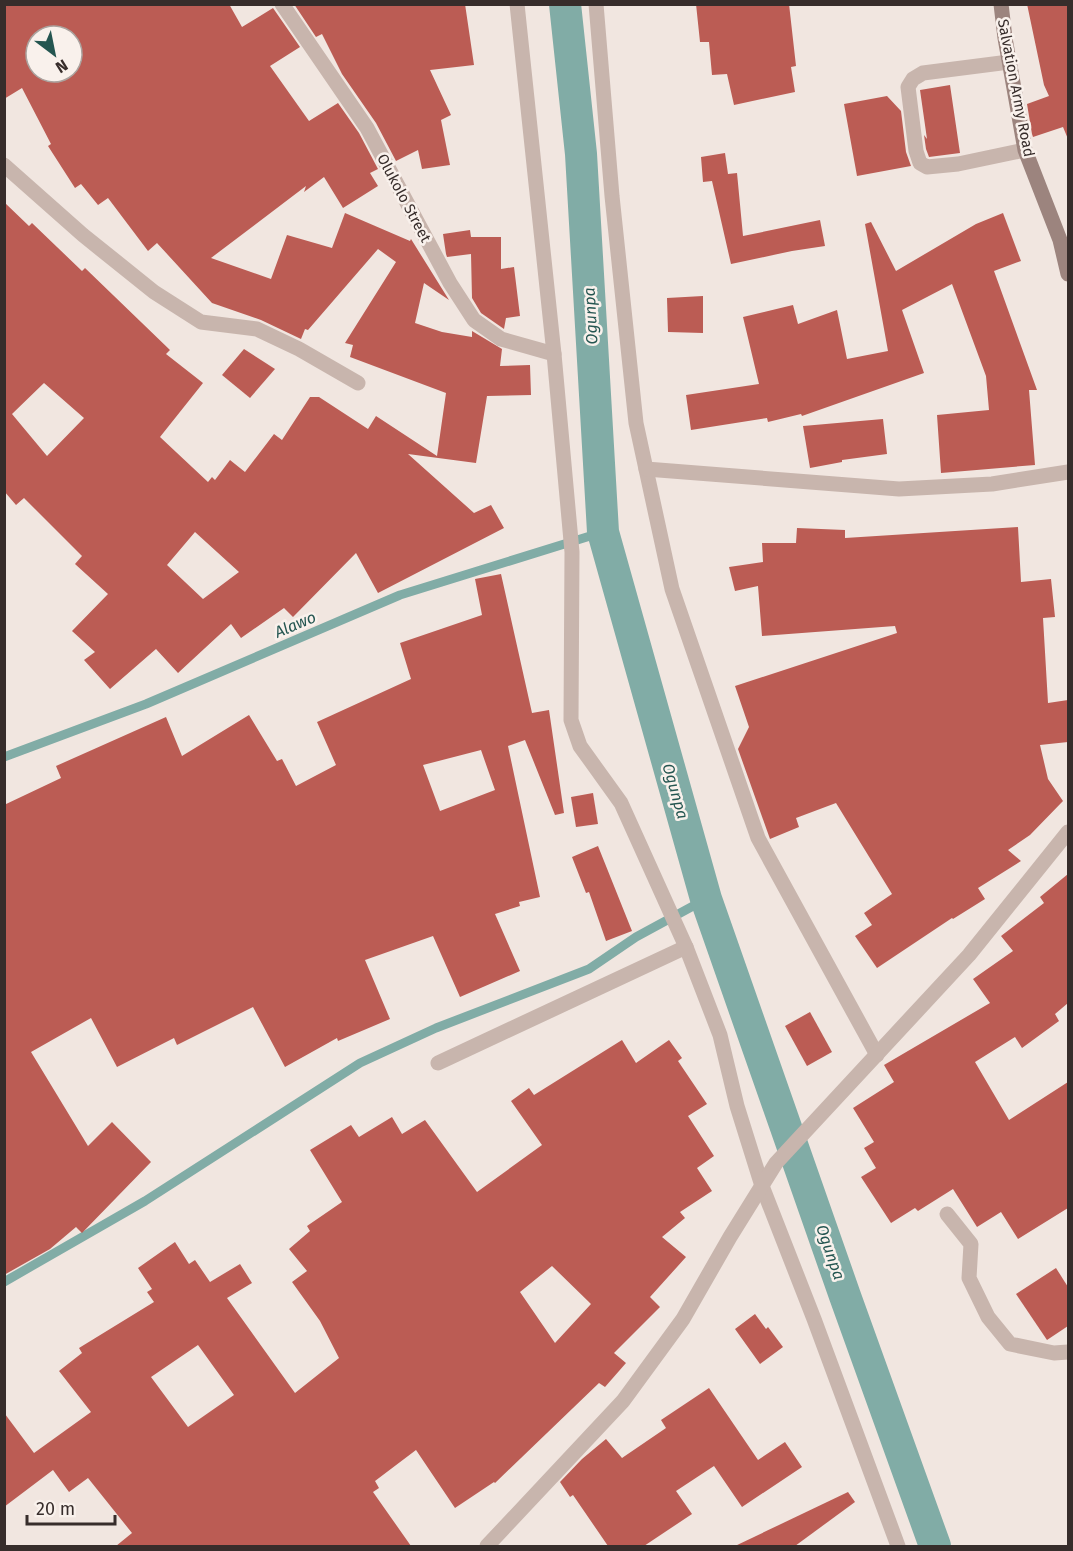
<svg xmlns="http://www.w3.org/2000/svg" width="1073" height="1551" viewBox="0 0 1073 1551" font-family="'Fira Sans',sans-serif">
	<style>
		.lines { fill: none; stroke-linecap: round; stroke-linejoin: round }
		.stream { stroke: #81aca6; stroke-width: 9 }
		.canal { stroke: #81aca6; stroke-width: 32 }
		.building { fill: #bb5c54; fill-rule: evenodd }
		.service { stroke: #c8b5ad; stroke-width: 15 }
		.minor { stroke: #c8b5ad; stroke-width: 15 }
		.secondary { stroke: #9c847e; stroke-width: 15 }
		.labels { text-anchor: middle; stroke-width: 5; stroke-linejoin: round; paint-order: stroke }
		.street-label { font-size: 15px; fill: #372d2b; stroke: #f9f1ec }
		.water-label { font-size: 16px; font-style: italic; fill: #245550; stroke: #f9f1ec }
	</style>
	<rect width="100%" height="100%" fill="#f1e6e0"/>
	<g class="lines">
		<g class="stream">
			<path d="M4,757L146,704L400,595L603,532"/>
			<path d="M4,1282L145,1201L360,1063L436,1028L589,969L636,937L706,899"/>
		</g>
		<path class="canal" d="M565,4L581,154L603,532L706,899L845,1296L935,1546"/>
	</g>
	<g class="building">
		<path d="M4,4H229L242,27L273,8L300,47L270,66L309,121L338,103L359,133L378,169L370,173L378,186L343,208L324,177L304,192L306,186L211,258L271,279L287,235L332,248L345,213L410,241L411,239L449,300L424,283L415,323L442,332L472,337V331L502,349L500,366L530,365L531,395L487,396L476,463L408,454L474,513L491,505L504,528L378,593L356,553L293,617L284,608L241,638L231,624L178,673L156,649L110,689L84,660L95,652L72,631L108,594L75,564L82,556L24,498L16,505L4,491V202L29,226L32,223L82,271L85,268L170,350L166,354L203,383L160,437L208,482L212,477L215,480L230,460L245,472L274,434L282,440L310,397H319L368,429L376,416L437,456L446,393L350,357L353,345L345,343L396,262L378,249L308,330L305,329L301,339L261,320L212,303L157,243L148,251L108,198L98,205L81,184L75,188L48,146L51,144L22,88L4,99ZM36,36H72V72H36ZM44,383L84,418L47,456L12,414ZM195,532L239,572L203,599L167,565Z"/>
		<path d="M294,4H465L474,65L430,70L451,115L441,120L450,165L422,169L418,150L396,161L376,123L342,74L322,34L316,37Z"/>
		<path d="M696,4H789L796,66L791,67L795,92L734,105L727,74L712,75L709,42H700Z"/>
		<path d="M1027,4H1068V139L1063,127L1033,137L1032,134L1027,104L1049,96L1044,85Z"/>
		<path d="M950,85L960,153L929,157L926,149L924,135L927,139L920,90Z"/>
		<path d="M887,96L901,111L906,152L911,166L857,176L844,104Z"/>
		<path d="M725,153L728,174L737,173L743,236L820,220L825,246L792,251L731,264L712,181L703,182L701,157Z"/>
		<path d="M1003,213L1021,261L994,271L1037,390H1029L1035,465L941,473L937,415L989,410L986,376L952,284L902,310L924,373L802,416L801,414L768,422L767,418L691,430L686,395L759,384L743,317L793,305L798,324L837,310L847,359L888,351L865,224L871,222L896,271L976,224Z"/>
		<path d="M470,230L471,237H501V269L514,267L520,316L506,318L504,329L481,313L472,298L471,254L447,257L446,254L443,234Z"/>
		<path d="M703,296V333L668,332L667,298Z"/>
		<path d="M244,349L275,369L250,398L222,375Z"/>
		<path d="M883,419L887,454L842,460V462L810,468L803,426Z"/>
		<path d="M1018,527L1021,582L1051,579L1055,617L1043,618L1048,703L1068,700V742L1040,745L1048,779L1063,801L1030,835L1008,850L1021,861L978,888L985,899L953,919L952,918L877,968L855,936L872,925L864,913L892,894L836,803L796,818L799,827L770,839L738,749L749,727L735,686L897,633L895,626L762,636L758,586L735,591L729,567L763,562L762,543H796L797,528L845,530V538Z"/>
		<path d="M501,574L532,713L549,710L564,813L555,815L525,740L508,746L540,897L519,902L520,906L495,914L520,971L460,997L433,936L365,960L390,1019L338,1041L337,1038L285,1067L253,1007L177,1045L174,1038L117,1067L91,1018L31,1052L88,1146L112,1122L151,1162L82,1233L76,1227L50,1249L4,1275V805L61,778L56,766L166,717L182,756L249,715L277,761L282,759L296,786L336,765L317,722L411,679L400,643L482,615L475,579ZM481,750L495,790L440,811L423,765Z"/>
		<path d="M593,793L598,824L576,827L571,797Z"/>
		<path d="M598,846L632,931L606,941L589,892L586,893L572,857Z"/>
		<path d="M1068,874V1003L1055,1014L1059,1021L1022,1048L1015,1037L975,1062L1009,1120L1068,1082V1208L1018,1239L1001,1212L977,1227L953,1189L918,1211L915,1208L891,1223L861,1177L876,1168L864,1148L874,1142L853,1108L894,1082L884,1065L990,1003L973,979L1013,951L1001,936L1044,903L1040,897Z"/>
		<path d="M810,1012L832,1052L807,1066L785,1026Z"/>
		<path d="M622,1040L636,1063L669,1040L682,1058L678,1061L707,1104L688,1116L714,1156L697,1168L712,1191L680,1212L685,1218L662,1237L686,1257L650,1297L660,1307L614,1353L626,1363L605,1387L599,1383L495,1483L494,1482L455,1508L416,1450L375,1481L379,1488L373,1492L411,1546H116L132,1533L88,1478L69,1492L53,1470L4,1507L5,1414L34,1453L91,1412L59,1371L82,1353L79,1348L154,1302L147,1292L152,1289L138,1268L175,1242L189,1264L195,1260L210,1282L240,1264L252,1283L227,1298L295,1393L339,1358L320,1321L292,1282L307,1271L289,1249L310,1231L307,1226L342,1202L310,1150L351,1125L359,1137L392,1117L402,1134L425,1120L477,1192L542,1145L511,1101L529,1088L534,1095ZM552,1266L591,1304L555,1343L520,1292ZM198,1345L234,1395L188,1427L151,1377Z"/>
		<path d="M1056,1268L1068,1287V1326L1047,1340L1016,1294Z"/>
		<path d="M755,1314L766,1329L768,1327L783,1347L760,1364L735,1329Z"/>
		<path d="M709,1388L758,1460L785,1442L802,1467L742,1507L714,1466L676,1491L692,1514L644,1546H608L573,1495L570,1497L560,1482L582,1459L606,1439L622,1458L666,1428L661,1420Z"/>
		<path d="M848,1492L855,1502L795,1546H735Z"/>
	</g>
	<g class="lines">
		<g class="service">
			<path d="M1009,62L923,73L913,79L908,87L916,151L920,163L927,167L958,164L1025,150"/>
			<path d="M438,1063L686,947"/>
		</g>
		<g class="minor">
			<path d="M282,4L367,128L450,283L474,320L501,339L554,354"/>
			<path d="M517,4L554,354L572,552L571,720L580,746L621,803L686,947L720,1035L737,1106L762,1186L814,1319L898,1546"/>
			<path d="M596,4L612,196L636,423L672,589L758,838L877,1055"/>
			<path d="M4,165L83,235L154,292L201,322L257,329L299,349L358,383"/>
			<path d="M646,469L899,489L992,484L1068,472"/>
			<path d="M947,1214L971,1244L969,1278L988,1317L1010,1344L1054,1353L1068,1352"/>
			<path d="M487,1546L623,1401L683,1319L730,1237L776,1163L969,955L1068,832"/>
		</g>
		<path class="secondary" d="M1001,4L1005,38L1025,150L1060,240L1068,274"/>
	</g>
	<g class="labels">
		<g class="street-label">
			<text transform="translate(1016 88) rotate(79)" y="5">Salvation Army Road</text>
			<text transform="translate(404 198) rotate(62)" y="5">Olukolo Street</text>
		</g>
		<g class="water-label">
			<text transform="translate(590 316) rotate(-93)" y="6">Ogunpa</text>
			<text transform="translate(295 624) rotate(-23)" y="6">Alawo</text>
			<text transform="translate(676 791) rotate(74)" y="6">Ogunpa</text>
			<text transform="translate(831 1252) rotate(71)" y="6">Ogunpa</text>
		</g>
	</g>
	<rect width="1073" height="1551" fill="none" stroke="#372d2b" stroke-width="12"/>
	<g transform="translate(54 54) rotate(148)"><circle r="28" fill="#f9f1ec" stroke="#aba39f" stroke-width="1.5"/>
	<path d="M0-4.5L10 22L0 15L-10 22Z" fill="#245550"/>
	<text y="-9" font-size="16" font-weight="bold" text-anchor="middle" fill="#372d2b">N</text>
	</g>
	<path d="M27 1515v9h88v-9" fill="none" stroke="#372d2b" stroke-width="3"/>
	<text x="36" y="1515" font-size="18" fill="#372d2b" stroke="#f9f1ec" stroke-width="4.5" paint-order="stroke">20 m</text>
</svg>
